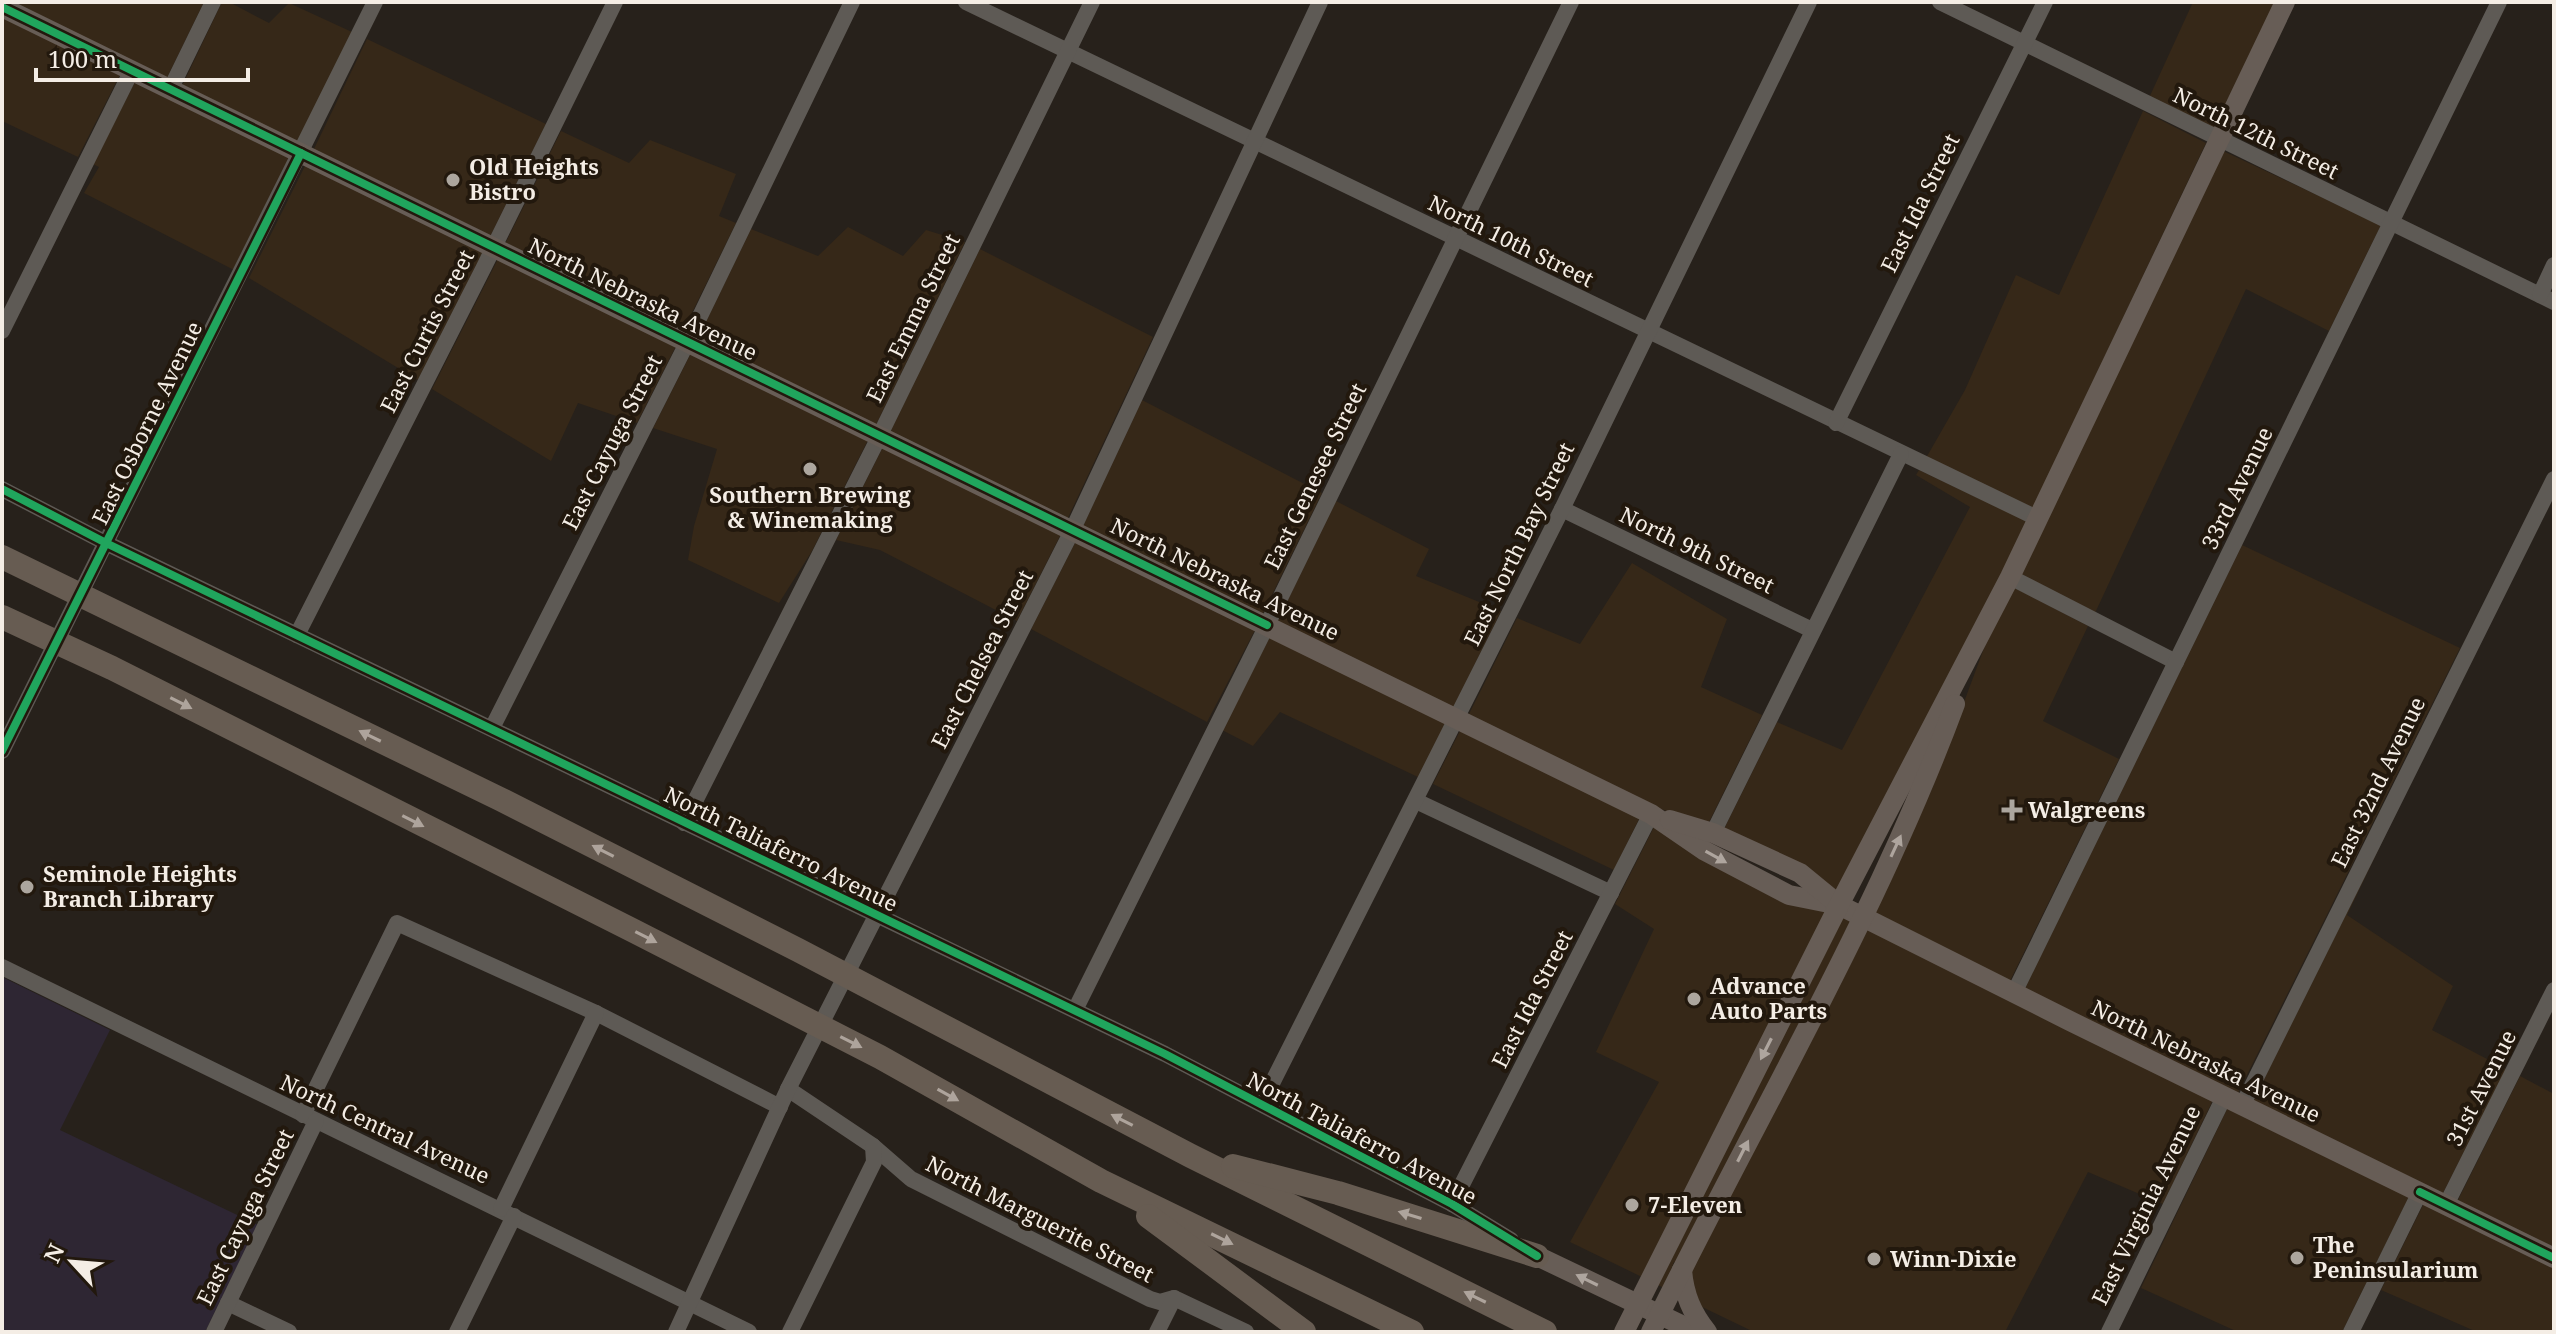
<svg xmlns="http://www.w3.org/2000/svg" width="2556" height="1334" viewBox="0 0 2556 1334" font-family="'Noto Serif',serif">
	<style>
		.built { fill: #362818 }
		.education { fill: #2e2633 }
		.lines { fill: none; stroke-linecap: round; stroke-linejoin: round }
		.minor { stroke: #5e5a55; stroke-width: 16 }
		.major { stroke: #675d56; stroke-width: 20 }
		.highway { stroke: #675c52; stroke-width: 24 }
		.cycleway-casing { stroke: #22180d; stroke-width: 13 }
		.cycleway { stroke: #20a55d; stroke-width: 8 }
		.oneway { fill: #aea49c }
		.oneway2 { fill: #aea59e }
		.poi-dot { fill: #aca69e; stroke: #22180d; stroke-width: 3 }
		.labels { text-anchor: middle; stroke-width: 8; stroke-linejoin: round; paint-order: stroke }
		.street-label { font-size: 22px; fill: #f4ede5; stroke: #22180d }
		.poi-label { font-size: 22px; font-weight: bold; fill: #f4ede5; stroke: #22180d; text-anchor: start }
	</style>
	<rect width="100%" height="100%" fill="#27211b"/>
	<g class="built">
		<path d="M13,2H204L167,78Z"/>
		<path d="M222,2H229L269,23L289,3L352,32L298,143L182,86Z"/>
		<path d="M2193,2H2276L2213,129L2149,98Z"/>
		<path d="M2,15L121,73L78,157L2,121Z"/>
		<path d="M367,39L546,124L490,237L313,151Z"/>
		<path d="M136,80L292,156L234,270L84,193L99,167L93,164Z"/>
		<path d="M2143,111L2206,143L2033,508L1926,458L1965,390L2016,275L2059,295Z"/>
		<path d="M561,131L629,163L650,140L736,174L719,216L736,223L683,331L505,244Z"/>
		<path d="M2221,150L2381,225L2329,331L2246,289L2095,613L2020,574Z"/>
		<path d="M306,164L484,250L418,380L249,278Z"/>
		<path d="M848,227L903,256L926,230L965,242L876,425L698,338L751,229L818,256Z"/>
		<path d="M980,249L1153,337L1067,520L890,432Z"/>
		<path d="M499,257L677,344L637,423L578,403L551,461L432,389Z"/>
		<path d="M692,351L869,438L812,551L779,603L688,560L694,526L717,449L653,428Z"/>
		<path d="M1142,400L1322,493L1262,615L1082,528Z"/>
		<path d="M884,445L1061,534L1017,621L880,550L836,540Z"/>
		<path d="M1919,470L2027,521L2002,573L1836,893L1724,829L1777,722L1842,750L1970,507L1916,475Z"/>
		<path d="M1336,501L1429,549L1416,576L1501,611L1453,709L1277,622Z"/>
		<path d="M1076,541L1256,628L1207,722L1031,629Z"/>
		<path d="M2242,545L2460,648L2237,1095L2024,990Z"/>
		<path d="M1632,563L1727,619L1701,687L1762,715L1708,824L1654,807L1468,716L1517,618L1580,644Z"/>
		<path d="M2014,587L2088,626L2043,721L2119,759L2009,983L1873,913L1931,791L1993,624Z"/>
		<path d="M1271,635L1447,722L1418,777L1280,712L1253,746L1222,730Z"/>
		<path d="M1461,729L1640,817L1614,870L1433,784Z"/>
		<path d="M1655,825L1827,910L1642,1277L1570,1242L1659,1082L1596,1052L1654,929L1615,904Z"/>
		<path d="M2389,828L2347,915L2453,986L2432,1030L2506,1069L2442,1195L2252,1103Z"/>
		<path d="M1843,915L1852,919L1677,1262H1674L1664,1288L1656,1284Z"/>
		<path d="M1866,927L2213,1100L2163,1204L2088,1172L2005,1332H1754L1698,1305L1690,1272Z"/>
		<path d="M2520,1076L2554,1094V1250L2457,1202Z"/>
		<path d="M2228,1107L2410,1195L2342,1332H2238L2141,1288Z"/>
		<path d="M2424,1203L2554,1266V1332H2477L2381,1290Z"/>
	</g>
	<path class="education" d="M2,977L110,1030L60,1130L258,1225L205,1332H2Z"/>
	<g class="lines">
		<g class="minor">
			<path d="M966,2L2037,518"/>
			<path d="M1940,2L2554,302"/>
			<path d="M171,88L213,2"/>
			<path d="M2540,295L2554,265"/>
			<path d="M2,331L132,70"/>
			<path d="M1836,423L2045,2"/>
			<path d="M2,489L108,544L1165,1054L1452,1204L1511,1240"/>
			<path d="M1562,509L1812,630"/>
			<path d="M2010,577L2176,662"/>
			<path d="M297,635L484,267L615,2"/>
			<path d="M492,728L688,341L852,2"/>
			<path d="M2,751L375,2"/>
			<path d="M1416,801L1611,893"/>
			<path d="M684,823L880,435L1092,2"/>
			<path d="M1713,833L1901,454"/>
			<path d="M2,967L749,1332"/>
			<path d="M2014,993L2499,2"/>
			<path d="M1075,1010L1267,625L1571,2"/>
			<path d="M788,1089L873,1146L911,1179L1150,1299L1160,1302L1174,1298L1246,1332"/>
			<path d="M1262,1103L1562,509L1809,2"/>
			<path d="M2242,1106L2554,479"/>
			<path d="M303,1115L397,923L596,1013L780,1107"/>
			<path d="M1452,1204L1651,814"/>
			<path d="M2446,1205L2554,990"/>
			<path d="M501,1209L596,1013"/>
			<path d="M228,1303L289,1332"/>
			<path d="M214,1332L316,1121"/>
			<path d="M457,1332L514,1216"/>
			<path d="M676,1332L788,1089L1072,531L1320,2"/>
			<path d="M790,1332L874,1162L873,1146"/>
			<path d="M1157,1332L1174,1298"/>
			<path d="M2109,1332L2224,1097"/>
			<path d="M2351,1332L2420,1192"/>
		</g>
		<g class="major">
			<path d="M2,7L1651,814L1705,851L1789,895L1839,905"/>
			<path d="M1670,820L1713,833L1800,873L1839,905L2070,1021L2554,1258"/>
			<path d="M1537,1256L1696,1332"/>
			<path d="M1682,1270C1684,1295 1692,1313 1707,1332"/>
			<path d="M1624,1332L1839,905L2010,577L2285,2"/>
			<path d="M1651,1332C1753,1123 1874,922 1955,704"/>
		</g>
		<g class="highway">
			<path d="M2,557L500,799L798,950L1191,1156L1545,1332"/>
			<path d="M2,617L112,668L634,931L880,1057L1101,1181L1412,1332"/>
			<path d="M1233,1166L1338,1193L1537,1256"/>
			<path d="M1148,1216L1304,1332"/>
		</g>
		<defs>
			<g id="cycleway">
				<path d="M2,7L1267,625"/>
				<path d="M2,489L108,544L1165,1054L1452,1204L1537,1256"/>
				<path d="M2,751L301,153"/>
				<path d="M2420,1192L2554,1258"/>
			</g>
		</defs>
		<use href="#cycleway" class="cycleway-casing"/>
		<use href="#cycleway" class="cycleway"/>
	</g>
	<defs><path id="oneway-solid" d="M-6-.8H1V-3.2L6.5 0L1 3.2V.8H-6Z" transform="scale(2)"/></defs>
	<g class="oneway">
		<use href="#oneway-solid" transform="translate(181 703) rotate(27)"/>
		<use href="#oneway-solid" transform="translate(370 736) rotate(-154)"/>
		<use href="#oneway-solid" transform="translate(413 821) rotate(27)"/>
		<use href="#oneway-solid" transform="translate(603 851) rotate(-153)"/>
		<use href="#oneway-solid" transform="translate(646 937) rotate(27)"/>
		<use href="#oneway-solid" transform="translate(851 1042) rotate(27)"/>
		<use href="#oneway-solid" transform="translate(948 1095) rotate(29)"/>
		<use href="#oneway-solid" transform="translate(1122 1120) rotate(-153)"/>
		<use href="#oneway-solid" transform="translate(1410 1215) rotate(-163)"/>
		<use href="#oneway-solid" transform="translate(1222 1239) rotate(26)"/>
		<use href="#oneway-solid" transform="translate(1475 1297) rotate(-154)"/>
	</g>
	<g class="oneway2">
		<use href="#oneway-solid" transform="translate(1896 846) rotate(-65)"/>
		<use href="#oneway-solid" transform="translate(1716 857) rotate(29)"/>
		<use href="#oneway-solid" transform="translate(1766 1049) rotate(117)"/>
		<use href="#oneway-solid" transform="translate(1743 1151) rotate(-63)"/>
		<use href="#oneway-solid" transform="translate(1587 1280) rotate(-154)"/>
	</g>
	<g class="poi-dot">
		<circle cx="453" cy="180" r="8"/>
		<circle cx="810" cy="469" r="8"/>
		<path d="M2008 798h8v8h8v8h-8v8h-8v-8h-8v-8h8z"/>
		<circle cx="27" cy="887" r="8"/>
		<circle cx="1694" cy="999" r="8"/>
		<circle cx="1632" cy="1205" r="8"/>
		<circle cx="2297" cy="1258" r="8"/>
		<circle cx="1874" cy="1259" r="8"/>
	</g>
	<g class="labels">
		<g class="street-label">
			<text transform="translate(2256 133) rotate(26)" y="8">North 12th Street</text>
			<text transform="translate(1920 203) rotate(-64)" y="8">East Ida Street</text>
			<text transform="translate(1511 241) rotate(26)" y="8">North 10th Street</text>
			<text transform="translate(643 299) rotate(26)" y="8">North Nebraska Avenue</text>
			<text transform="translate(913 318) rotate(-64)" y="8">East Emma Street</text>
			<text transform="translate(427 331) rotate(-63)" y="8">East Curtis Street</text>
			<text transform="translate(147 423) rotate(-64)" y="8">East Osborne Avenue</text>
			<text transform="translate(612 442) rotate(-63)" y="8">East Cayuga Street</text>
			<text transform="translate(1315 476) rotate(-64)" y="8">East Genesee Street</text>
			<text transform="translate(2237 488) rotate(-64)" y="8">33rd Avenue</text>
			<text transform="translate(1519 544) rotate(-64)" y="8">East North Bay Street</text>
			<text transform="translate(1697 550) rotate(26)" y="8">North 9th Street</text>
			<text transform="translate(1225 579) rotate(26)" y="8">North Nebraska Avenue</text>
			<text transform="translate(982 659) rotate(-63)" y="8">East Chelsea Street</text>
			<text transform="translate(2378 782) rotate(-64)" y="8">East 32nd Avenue</text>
			<text transform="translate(781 849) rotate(26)" y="8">North Taliaferro Avenue</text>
			<text transform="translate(1532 999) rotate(-63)" y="8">East Ida Street</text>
			<text transform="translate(2206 1061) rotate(26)" y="8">North Nebraska Avenue</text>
			<text transform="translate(2481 1088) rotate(-63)" y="8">31st Avenue</text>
			<text transform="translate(385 1129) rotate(25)" y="8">North Central Avenue</text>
			<text transform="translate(1362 1138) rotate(28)" y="8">North Taliaferro Avenue</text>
			<text transform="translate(2146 1205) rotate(-64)" y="8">East Virginia Avenue</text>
			<text transform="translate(245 1217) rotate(-64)" y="8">East Cayuga Street</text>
			<text transform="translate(1040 1219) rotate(27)" y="8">North Marguerite Street</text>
		</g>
		<g class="poi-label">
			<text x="469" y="175">Old Heights<tspan x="469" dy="25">Bistro</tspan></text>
			<text x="810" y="503" text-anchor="middle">Southern Brewing<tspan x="810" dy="25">&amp; Winemaking</tspan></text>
			<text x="2028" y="818">Walgreens</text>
			<text x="43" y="882">Seminole Heights<tspan x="43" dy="25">Branch Library</tspan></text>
			<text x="1710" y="994">Advance<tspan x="1710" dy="25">Auto Parts</tspan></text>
			<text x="1648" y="1213">7-Eleven</text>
			<text x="2313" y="1253">The<tspan x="2313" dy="25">Peninsularium</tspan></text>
			<text x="1890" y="1267">Winn-Dixie</text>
		</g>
	</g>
	<rect width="2556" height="1334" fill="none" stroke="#f4ede5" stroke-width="8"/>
	<g transform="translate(72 1262) rotate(296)" stroke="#22180d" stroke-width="6" paint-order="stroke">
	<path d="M0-6L14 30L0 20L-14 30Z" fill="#f4ede5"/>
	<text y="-12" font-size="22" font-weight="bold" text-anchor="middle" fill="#f4ede5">N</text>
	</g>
	<path d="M36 68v12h212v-12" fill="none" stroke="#f4ede5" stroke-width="4"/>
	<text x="48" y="68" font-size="24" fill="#f4ede5" stroke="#22180d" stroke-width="6" paint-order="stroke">100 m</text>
</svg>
